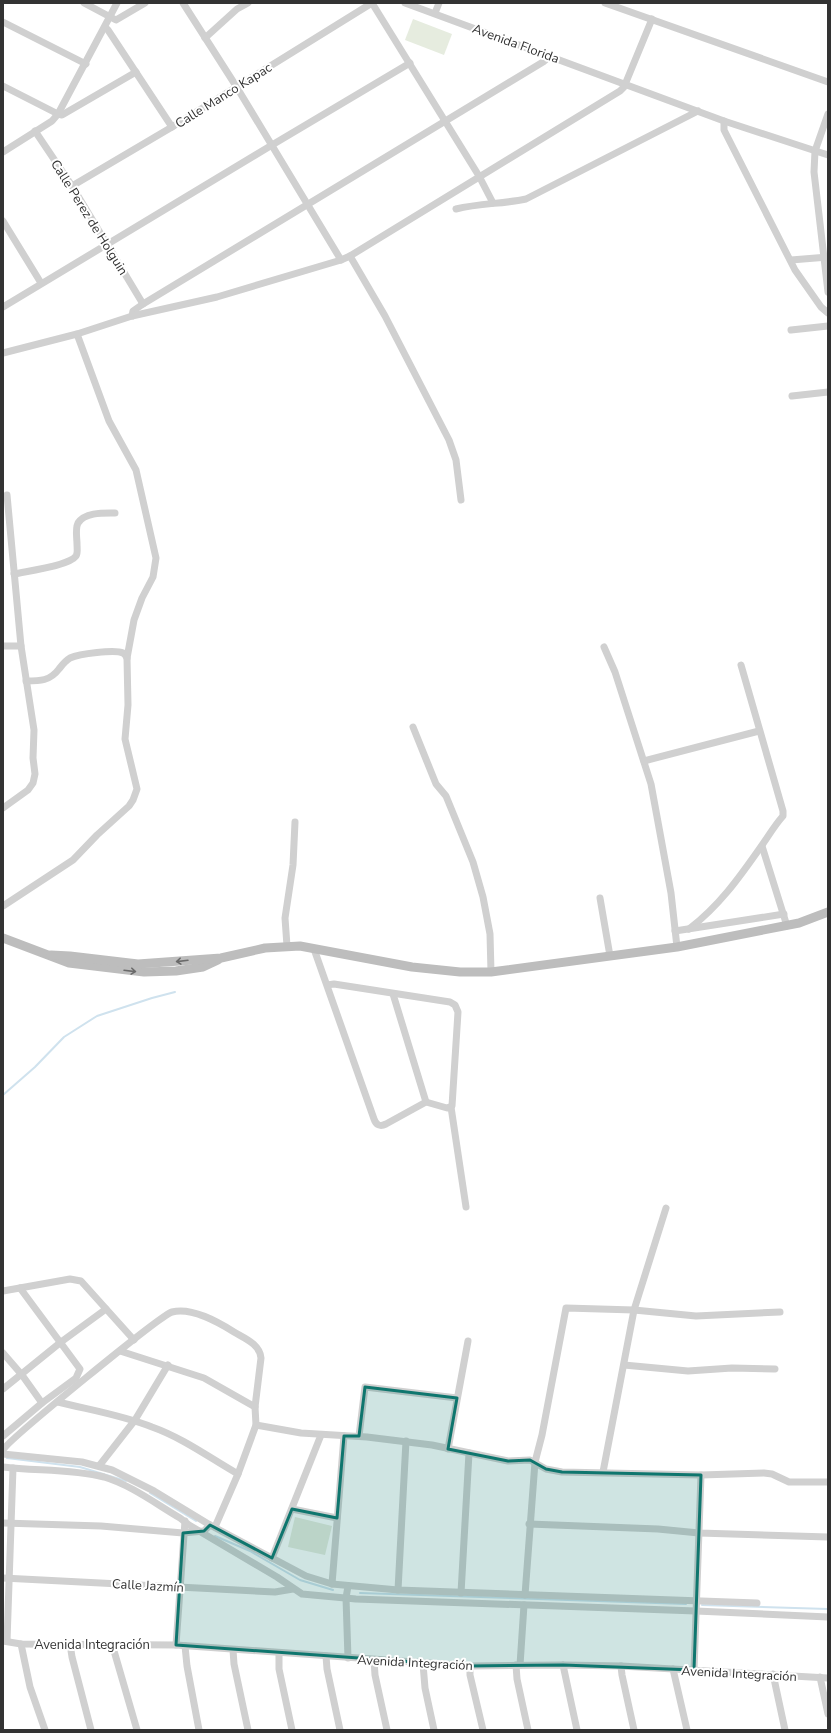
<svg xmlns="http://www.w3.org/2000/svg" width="831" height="1733" viewBox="0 0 831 1733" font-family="'Nunito Sans',sans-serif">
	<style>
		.green { fill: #e6ecdf }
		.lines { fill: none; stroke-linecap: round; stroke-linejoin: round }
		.stream { stroke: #cfe2ee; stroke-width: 2 }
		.street { stroke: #d0d0d0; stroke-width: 7 }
		.secondary { stroke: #bdbdbd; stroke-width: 9 }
		.oneway { stroke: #6a6a6a }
		.marked { fill: #0f766e; fill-opacity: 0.2; stroke: #0f766e; stroke-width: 3; stroke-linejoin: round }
		.labels { text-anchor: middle; stroke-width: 4; stroke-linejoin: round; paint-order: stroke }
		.street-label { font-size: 13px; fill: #333; stroke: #fff }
	</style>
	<rect width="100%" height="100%" fill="#fff"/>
	<g class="green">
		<path d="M413,19L452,34L444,55L405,40Z"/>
		<path d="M295,1517L332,1526L325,1555L288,1547Z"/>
	</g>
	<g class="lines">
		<g class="stream">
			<path d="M3,1095L35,1067L64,1037L97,1016L152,998L175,992"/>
			<path d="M7,1458L80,1467L126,1481"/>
			<path d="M150,1493L196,1521"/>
			<path d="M215,1536L250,1551L300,1580L333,1590"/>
			<path d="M360,1593L686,1604"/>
			<path d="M702,1605L828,1609"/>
		</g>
		<g class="street">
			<path d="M84,3L116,20L145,3"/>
			<path d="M183,3L236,86L341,260"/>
			<path d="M372,3L479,176L493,203"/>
			<path d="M405,3L724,121L828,155"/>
			<path d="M605,3L828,82"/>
			<path d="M435,13L439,3"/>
			<path d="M3,22L86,64"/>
			<path d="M105,27L108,30L172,127"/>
			<path d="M205,38L237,9L248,3"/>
			<path d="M3,86L58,114L62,115L136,72"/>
			<path d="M828,114L815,151L814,172L828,292"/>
			<path d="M724,121V130L795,270L821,307L828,313"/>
			<path d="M35,131L72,186L143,304"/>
			<path d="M3,152L52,121L58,114L117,3"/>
			<path d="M72,186L172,127L372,3"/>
			<path d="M456,209C480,203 503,204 526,199L698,111"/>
			<path d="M3,221L41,283"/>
			<path d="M350,256L385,316L449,440L456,460L461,500"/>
			<path d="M791,260L828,257"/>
			<path d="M3,307L272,145L410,63"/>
			<path d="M132,316L133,311L143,304L543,62L550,56"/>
			<path d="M791,330L828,326"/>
			<path d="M3,353L77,334L132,316L217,297L341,260L350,256L620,91L624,87L652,19"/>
			<path d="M792,396L828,392"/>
			<path d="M14,574C27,571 69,566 76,556C78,553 77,548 77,544C77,538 75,529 78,523C85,512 104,513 115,513"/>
			<path d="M3,646H21"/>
			<path d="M604,647L615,672L651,784L671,893L677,947"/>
			<path d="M26,681C40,681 50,681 59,669C63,664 65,661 70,658C79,654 115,649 123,653C125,654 126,656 127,658"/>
			<path d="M413,727L436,784L446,796L473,862L483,897L490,934L491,972"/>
			<path d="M644,761L759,731"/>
			<path d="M3,808L28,790L33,783L35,774L33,758L34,730L21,646L7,495"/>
			<path d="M762,846L787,926"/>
			<path d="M600,898L610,956"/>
			<path d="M3,906L73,860L97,835L129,806L133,800L137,789L125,739L128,705L127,658L134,620L142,598L153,577L156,558L136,470L109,421L77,334"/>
			<path d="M689,929C719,906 739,878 760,848C768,837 774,826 783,816V811L741,665"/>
			<path d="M675,931L784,914"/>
			<path d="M287,946L285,918L293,865L295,822"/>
			<path d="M314,949L374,1119C376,1125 380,1127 386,1124L426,1102L447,1108L452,1106L458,1012L455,1005L450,1002L334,984L327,985"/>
			<path d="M393,994L426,1102"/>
			<path d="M451,1107L466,1207"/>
			<path d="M3,1291L70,1279L81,1281L134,1340"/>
			<path d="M120,1351L204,1378L255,1407"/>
			<path d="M3,1353L22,1375L42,1403"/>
			<path d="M624,1365L688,1371L732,1368L775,1369"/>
			<path d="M3,1389L61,1342L106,1309"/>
			<path d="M58,1402C90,1410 122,1415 152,1427C183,1438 210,1458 238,1474"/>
			<path d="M256,1425L301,1433L367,1437L432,1445L508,1461L530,1460L546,1469L562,1472L701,1475L764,1473L772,1474L789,1482H828"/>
			<path d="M3,1436L42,1403L76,1378L80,1369L20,1288"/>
			<path d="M359,1436L365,1387L457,1398"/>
			<path d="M448,1449L468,1341"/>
			<path d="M3,1450C8,1440 161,1315 172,1312C192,1307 218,1322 234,1332C244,1338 260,1344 261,1358L255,1407L256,1425L238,1474L215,1527"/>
			<path d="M3,1454L82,1462L112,1470L154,1491L210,1525L306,1576L332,1584L398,1590L757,1603"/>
			<path d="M99,1466L135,1420L168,1365"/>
			<path d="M3,1467C36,1471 72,1469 104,1477C131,1485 156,1504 180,1518L189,1525L277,1577L302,1594L356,1599L696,1611L828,1617"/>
			<path d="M603,1472L634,1310L666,1208"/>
			<path d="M292,1509L337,1518"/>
			<path d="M3,1523L101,1526L183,1533L204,1531L210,1525"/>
			<path d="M529,1524L658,1529L699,1533L828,1537"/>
			<path d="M272,1558L321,1435"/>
			<path d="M3,1578L275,1592L293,1589"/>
			<path d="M332,1584L344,1436"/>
			<path d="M398,1590L406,1441"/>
			<path d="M461,1593L469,1453"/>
			<path d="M525,1595L535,1462L542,1435L566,1308L634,1310L696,1316L780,1312"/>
			<path d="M3,1641L21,1644L176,1645L470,1666L563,1665L621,1666L828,1678"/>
			<path d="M7,1641L13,1468"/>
			<path d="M21,1644L30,1687L45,1730"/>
			<path d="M70,1644L72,1657L91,1730"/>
			<path d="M112,1644L137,1730"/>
			<path d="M176,1645L185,1521"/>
			<path d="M185,1646L187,1666L199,1730"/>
			<path d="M233,1650L234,1664L248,1730"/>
			<path d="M279,1653V1669L292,1730"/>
			<path d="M326,1656L327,1669L340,1730"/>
			<path d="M348,1658L346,1598L348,1586"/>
			<path d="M374,1660L375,1675L387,1730"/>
			<path d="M423,1664L425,1688L434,1730"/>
			<path d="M516,1665L517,1679L528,1730"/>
			<path d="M520,1665L524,1605"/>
			<path d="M563,1665L577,1730"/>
			<path d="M470,1666V1675L483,1730"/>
			<path d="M621,1666L622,1675L634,1730"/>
			<path d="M673,1669L687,1730"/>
			<path d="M694,1670L701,1475"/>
			<path d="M773,1674L785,1730"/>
			<path d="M820,1677L828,1714"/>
		</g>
		<g class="secondary">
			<path d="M3,938L69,963L144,972L176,971L203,967L218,960"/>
			<path d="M51,955L70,956L138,964L221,958L265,948L300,946L412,967L460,972H491L677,947L799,923L828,912"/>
		</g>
	</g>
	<defs><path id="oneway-shaft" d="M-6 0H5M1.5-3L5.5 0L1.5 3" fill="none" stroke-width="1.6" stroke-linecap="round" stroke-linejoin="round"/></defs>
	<g class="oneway">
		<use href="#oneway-shaft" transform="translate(182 961) rotate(173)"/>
		<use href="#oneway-shaft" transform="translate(130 971) rotate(7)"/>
	</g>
	<path class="marked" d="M365,1387L457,1398L448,1449L508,1461L530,1460L546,1469L562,1472L701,1475L694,1670L563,1665L470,1666L176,1645L183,1533L204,1531L210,1525L272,1558L292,1509L337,1518L344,1436H359Z"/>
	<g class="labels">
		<g class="street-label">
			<text transform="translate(516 43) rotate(20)" y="5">Avenida Florida</text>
			<text transform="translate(223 95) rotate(-32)" y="5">Calle Manco Kapac</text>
			<text transform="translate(90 217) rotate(58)" y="5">Calle Perez de Holguin</text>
			<text transform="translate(148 1585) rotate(3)" y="5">Calle Jazmín</text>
			<text x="92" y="1649">Avenida Integración</text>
			<text transform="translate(415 1662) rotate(3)" y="5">Avenida Integración</text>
			<text transform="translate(739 1673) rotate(3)" y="5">Avenida Integración</text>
		</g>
	</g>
	<rect width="831" height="1733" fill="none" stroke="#333333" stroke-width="8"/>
</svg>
